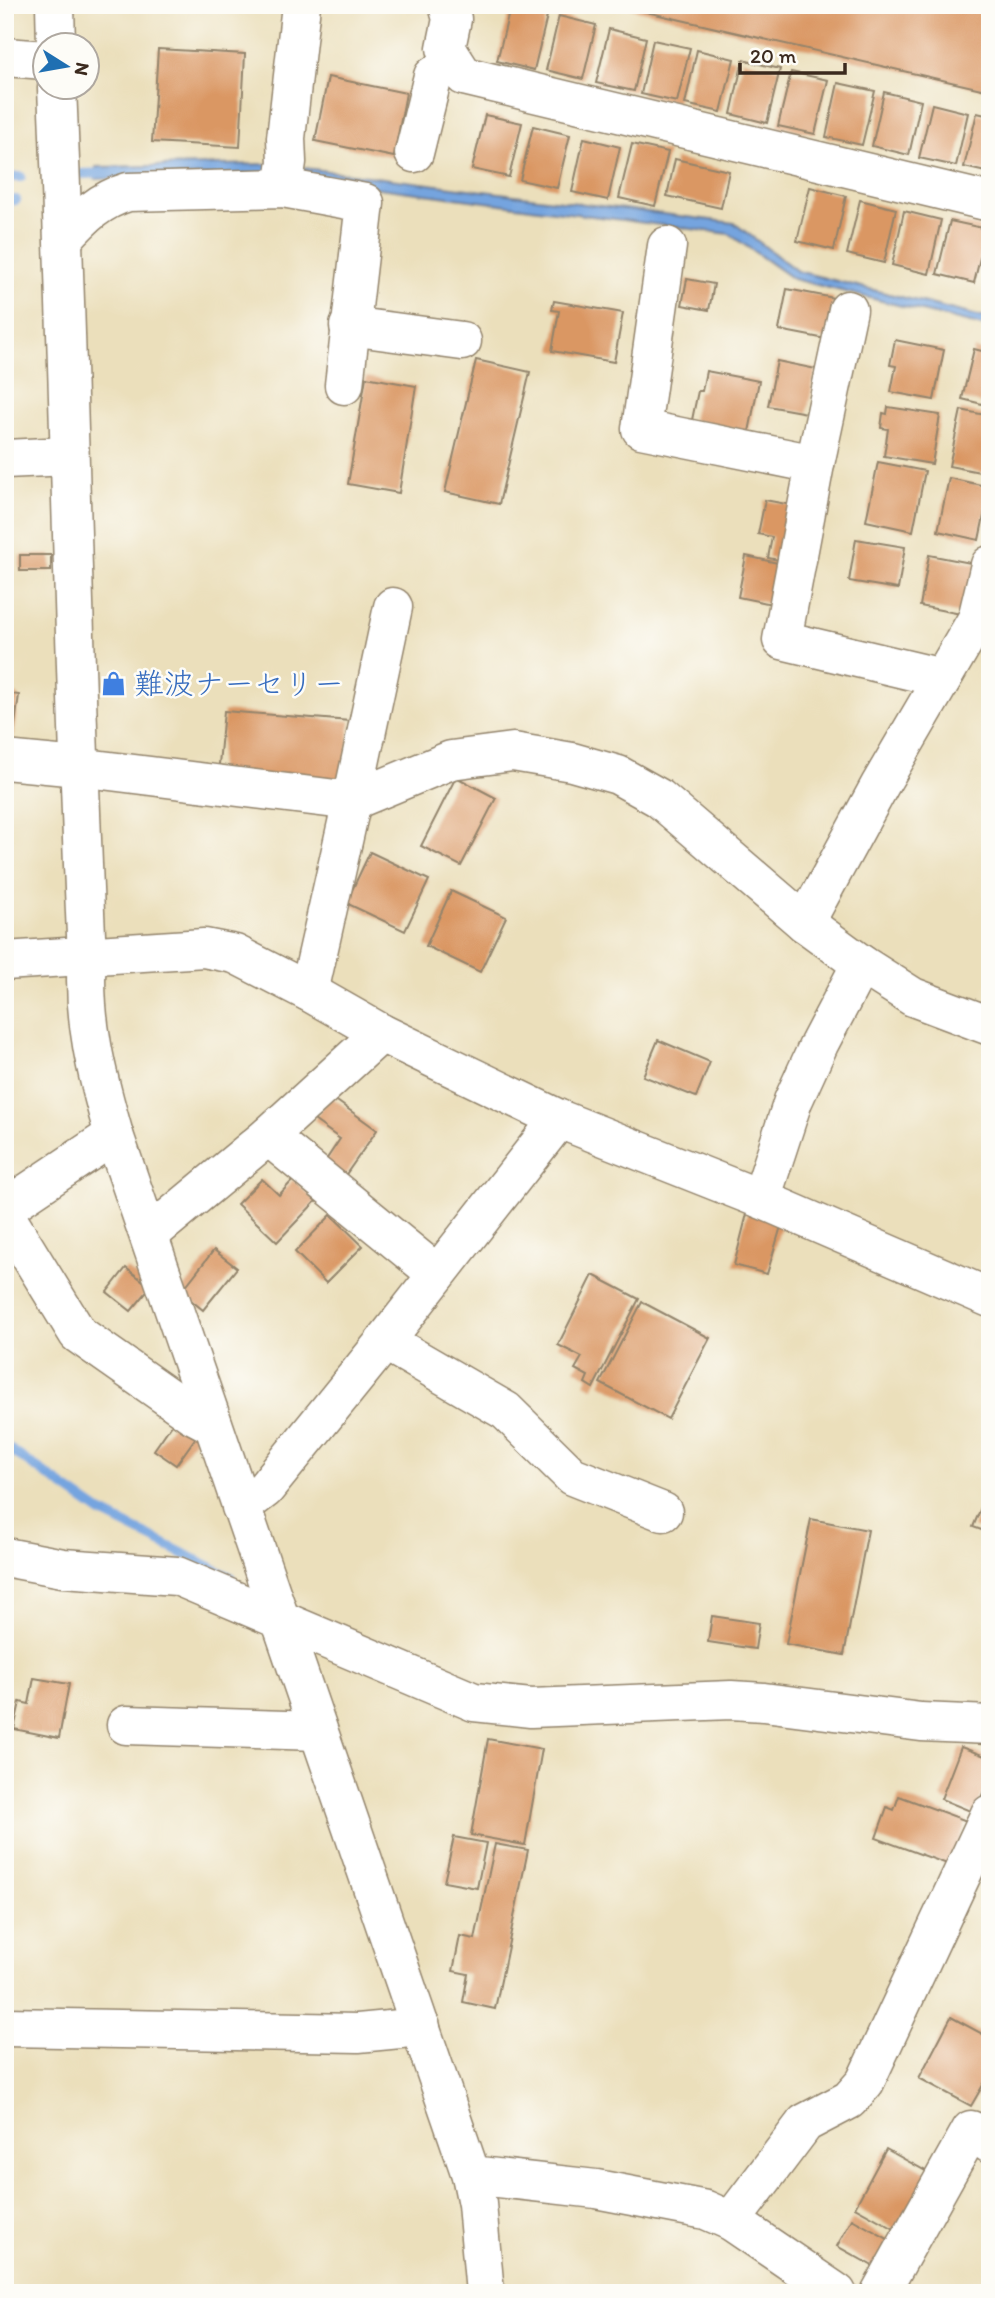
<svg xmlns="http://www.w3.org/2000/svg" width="995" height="2298" viewBox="0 0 995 2298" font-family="Itim,'Klee One',sans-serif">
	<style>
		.water { fill: #75a4df; stroke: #58677e; stroke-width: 2 }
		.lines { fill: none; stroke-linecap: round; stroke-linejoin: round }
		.stream { stroke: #75a4df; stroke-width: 10 }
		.building { fill: #da9764 }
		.minor-casing { stroke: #93846c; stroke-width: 41 }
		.minor { stroke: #fff; stroke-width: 38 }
		.labels { text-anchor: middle; stroke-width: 5; stroke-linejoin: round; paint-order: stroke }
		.shop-label { font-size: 30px; fill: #366cbe; stroke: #fdfcf7; text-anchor: start }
	</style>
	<rect width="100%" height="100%" fill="#fdfcf7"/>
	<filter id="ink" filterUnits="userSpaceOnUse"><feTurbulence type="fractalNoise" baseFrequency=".0143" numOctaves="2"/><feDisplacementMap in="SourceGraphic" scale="14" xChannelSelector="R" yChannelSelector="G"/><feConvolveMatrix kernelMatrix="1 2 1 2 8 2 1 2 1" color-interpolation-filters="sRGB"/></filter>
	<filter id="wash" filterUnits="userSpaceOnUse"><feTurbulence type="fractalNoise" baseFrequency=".00686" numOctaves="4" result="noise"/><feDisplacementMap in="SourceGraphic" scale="28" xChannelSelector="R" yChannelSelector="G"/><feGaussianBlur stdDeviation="1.57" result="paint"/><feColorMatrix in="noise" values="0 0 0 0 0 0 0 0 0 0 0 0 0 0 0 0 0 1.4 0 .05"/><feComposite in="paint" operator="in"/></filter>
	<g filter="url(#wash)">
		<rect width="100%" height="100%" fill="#ebdfbb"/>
		<path class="water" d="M273,164L734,223L797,271L990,319V328L793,279L729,234L273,174L96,179V167Z"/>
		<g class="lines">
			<g class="stream">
				<path d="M81,174L110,173"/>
				<path d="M5,177H21"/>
				<path d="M5,201L16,200"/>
				<path d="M5,1446L100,1512L230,1577"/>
			</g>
		</g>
		<g id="blocks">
			<g class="building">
				<path d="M630,5H990V91L629,8Z"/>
				<path d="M510,8L547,16L534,70L497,61Z"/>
				<path d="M559,16L596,25L583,79L546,70Z"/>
				<path d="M609,29L646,38L634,91L596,83Z"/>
				<path d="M653,40L690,48L677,102L641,94Z"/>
				<path d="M158,49L245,54L240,147L152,142Z"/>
				<path d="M697,50L734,59L721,112L685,104Z"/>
				<path d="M743,60L780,69L767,123L731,114Z"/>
				<path d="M791,72L828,80L815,134L778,126Z"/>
				<path d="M328,77L406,93L394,157L315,141Z"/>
				<path d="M838,83L875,91L862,145L826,137Z"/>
				<path d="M884,92L921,101L909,155L872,146Z"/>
				<path d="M932,104L968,113L956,166L919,158Z"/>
				<path d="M977,113L990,116V173L964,167Z"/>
				<path d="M485,115L522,123L509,177L472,169Z"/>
				<path d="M533,126L570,135L557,188L520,180Z"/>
				<path d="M584,138L620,147L608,200L572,192Z"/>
				<path d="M632,144L668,152L655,206L619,198Z"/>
				<path d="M675,159L729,171L721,208L667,196Z"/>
				<path d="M810,187L846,196L834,250L797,241Z"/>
				<path d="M860,200L896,209L884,263L847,254Z"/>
				<path d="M904,211L941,220L929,274L892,265Z"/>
				<path d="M950,221L987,229L974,283L937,274Z"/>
				<path d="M687,279L714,284L709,310L682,305Z"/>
				<path d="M787,289L834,298L826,339L779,330Z"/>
				<path d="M554,301L623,313L614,362L552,351L559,311L552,310Z"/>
				<path d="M895,340L944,350L934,400L891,392L896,366L890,365Z"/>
				<path d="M974,349L990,353V406L962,399Z"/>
				<path d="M476,360L530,372L499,504L445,492Z"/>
				<path d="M777,361L816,369L807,413L768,406Z"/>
				<path d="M706,371L759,381L749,432L692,420L698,391H702Z"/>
				<path d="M366,377L416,386L399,493L348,484Z"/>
				<path d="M888,407L940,415L932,464L884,456L888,429L881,428L883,413L887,414Z"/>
				<path d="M961,410L990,416V474L949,466Z"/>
				<path d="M878,462L925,471L913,531L866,521Z"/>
				<path d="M949,478L990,487L979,540L938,531Z"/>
				<path d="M765,500L812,509L801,564L768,558L772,537L758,534Z"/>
				<path d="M856,539L905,547L898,589L849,581Z"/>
				<rect x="20" y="555" width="31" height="16"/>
				<path d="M929,555L976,564L966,615L920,606Z"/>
				<path d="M746,556L800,568L791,608L738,597Z"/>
				<path d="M5,693L19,695L12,746L5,745Z"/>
				<path d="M224,711L350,721L345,785L218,775Z"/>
				<path d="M456,777L496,798L461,866L421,846Z"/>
				<path d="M370,852L429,880L405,931L346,903Z"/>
				<path d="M451,891L506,917L480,972L426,946Z"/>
				<path d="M658,1040L710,1062L696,1097L643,1076Z"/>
				<path d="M330,1096L377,1130L342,1180L322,1166L340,1139L314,1120Z"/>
				<path d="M262,1179L279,1195L293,1180L316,1201L277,1242L237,1204Z"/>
				<path d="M749,1206L784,1216L767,1274L734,1265Z"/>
				<path d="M331,1215L363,1246L326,1283L295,1252Z"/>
				<path d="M214,1250L237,1268L203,1310L181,1292Z"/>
				<path d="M126,1268L151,1287L131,1311L107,1292Z"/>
				<path d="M593,1275L639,1299L593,1388L585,1383L588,1376L575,1369L582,1357L558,1345Z"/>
				<path d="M642,1302L710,1338L668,1419L600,1383Z"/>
				<path d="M179,1414L201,1430L176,1465L154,1450Z"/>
				<path d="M990,1486V1533L973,1527Z"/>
				<path d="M811,1519L868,1530L844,1655L786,1644Z"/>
				<path d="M712,1616L759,1623L755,1649L708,1642Z"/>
				<path d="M34,1678L69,1684L59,1738L14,1729L20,1702L29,1704Z"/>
				<path d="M488,1739L542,1749L525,1845L471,1835Z"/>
				<path d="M961,1747L990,1758V1776L975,1813L941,1799Z"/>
				<path d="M899,1796L967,1821L950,1865L876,1838L887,1807L894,1810Z"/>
				<path d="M454,1837L486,1843L477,1888L444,1882Z"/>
				<path d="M495,1844L528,1850L495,2009L463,2002L468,1974L453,1971L460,1936L475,1939Z"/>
				<path d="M951,2017L990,2038V2073L971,2106L919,2078Z"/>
				<path d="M886,2149L929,2173L898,2231L855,2207Z"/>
				<path d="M852,2219L893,2242L878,2269L837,2246Z"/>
			</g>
		</g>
	</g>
	<g filter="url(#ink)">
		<use href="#blocks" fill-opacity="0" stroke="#93846c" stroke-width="2"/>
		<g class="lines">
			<defs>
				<g id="minor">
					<path d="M55,5L56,46"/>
					<path d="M448,5L452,19L446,48L464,76L990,202"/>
					<path d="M5,57L46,60"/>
					<path d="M57,88C70,377 73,666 87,956C82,1018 97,1076 114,1135L471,2175L477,2204L485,2293"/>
					<path d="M414,153L433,76L454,62"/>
					<path d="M283,188L287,162L286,138L301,5"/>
					<path d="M64,238C83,217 100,200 128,192L283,188L365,203L344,385"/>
					<path d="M667,246L641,429L815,464L782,640L942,678"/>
					<path d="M349,326L462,341"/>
					<path d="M5,459L69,456"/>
					<path d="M815,464L848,310"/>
					<path d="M5,760L78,767L352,801L451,760L513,752L572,762L618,775L659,798L805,923L861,964L913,997L990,1026"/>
					<path d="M805,923L880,785L977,619L990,565"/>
					<path d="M5,961L204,948L235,954L309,992L381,1033L559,1119L761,1199L990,1298"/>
					<path d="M309,992L352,801L393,607"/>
					<path d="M268,1136L437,1274"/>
					<path d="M761,1199L793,1101L819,1044L861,964"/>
					<path d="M5,1208L114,1135"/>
					<path d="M5,1215L78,1334L192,1414L213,1425"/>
					<path d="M150,1234L268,1136L381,1033"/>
					<path d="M385,1341L506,1411L572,1476L663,1512"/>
					<path d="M241,1507L265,1489L385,1341L559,1119"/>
					<path d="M5,1557L63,1568L177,1576L474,1702L531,1708L731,1700L764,1702L921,1722L990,1725"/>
					<path d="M126,1725L318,1731"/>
					<path d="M5,2027L358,2033L421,2027"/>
					<path d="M471,2175L596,2189L706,2210L731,2221L837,2293"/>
					<path d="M731,2221L805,2123L849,2100L865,2082L990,1814"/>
					<path d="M880,2293L971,2130L990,2144"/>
				</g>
			</defs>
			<use href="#minor" class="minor-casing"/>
			<use href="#minor" class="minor"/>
		</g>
	</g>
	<defs>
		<symbol id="shop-bare" viewBox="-9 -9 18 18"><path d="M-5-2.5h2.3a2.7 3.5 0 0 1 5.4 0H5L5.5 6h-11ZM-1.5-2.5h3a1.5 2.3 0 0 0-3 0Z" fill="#3f7fe0" stroke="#fdfcf7" stroke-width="2.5" paint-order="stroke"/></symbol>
	</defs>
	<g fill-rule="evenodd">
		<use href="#shop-bare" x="96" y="666" width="35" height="35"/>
	</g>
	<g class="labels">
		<g class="shop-label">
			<text x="134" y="694">難波ナーセリー</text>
		</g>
	</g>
	<rect width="995" height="2298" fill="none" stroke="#fdfcf7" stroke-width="28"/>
	<g transform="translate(66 66) rotate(101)"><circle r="33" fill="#fdfcf7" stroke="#afa8a0" stroke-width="2"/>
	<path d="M0-5L12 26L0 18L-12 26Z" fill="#1f6fb2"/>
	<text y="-10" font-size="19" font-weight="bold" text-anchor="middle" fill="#3b2a1e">N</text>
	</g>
	<path d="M740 63v10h105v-10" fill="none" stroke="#3b2a1e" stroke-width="3.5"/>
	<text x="750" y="63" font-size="21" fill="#3b2a1e" stroke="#fdfcf7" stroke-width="5" paint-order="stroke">20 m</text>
</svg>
